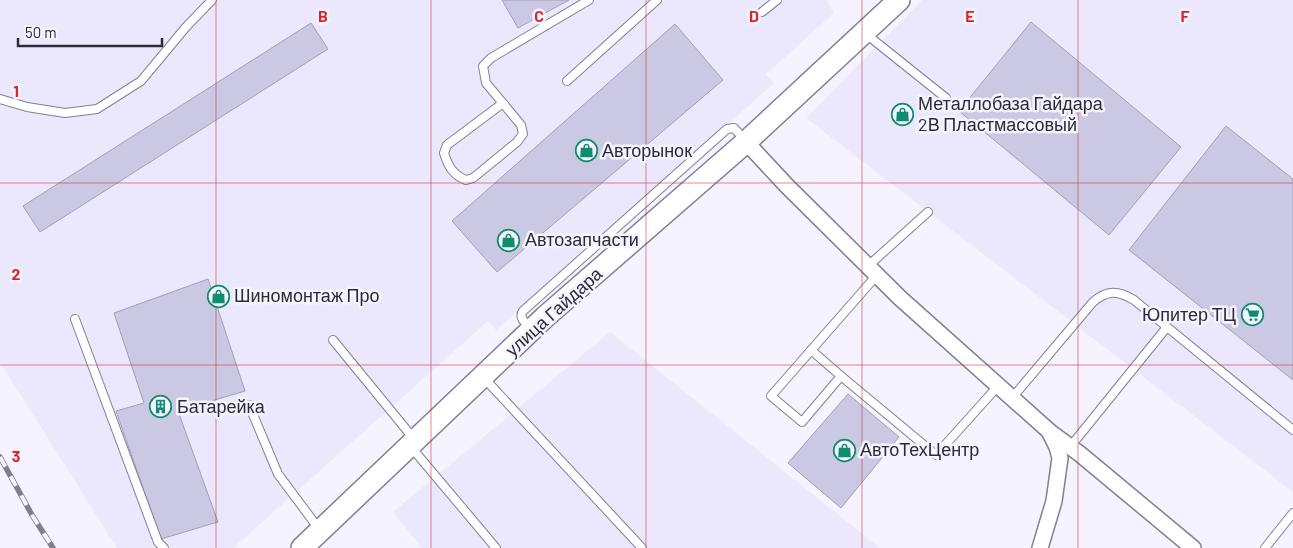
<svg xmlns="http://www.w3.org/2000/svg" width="1293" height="548" viewBox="0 0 1293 548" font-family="Barlow,sans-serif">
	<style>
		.built { fill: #ebe8fe }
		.building { fill: #cbc8e3; stroke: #a19eb8 }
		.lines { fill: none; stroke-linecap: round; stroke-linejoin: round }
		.service-casing { stroke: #817f98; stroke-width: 10 }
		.minor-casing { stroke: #817f98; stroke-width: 18 }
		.secondary-casing { stroke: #817f98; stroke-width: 24 }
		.service { stroke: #fff; stroke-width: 8 }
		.minor { stroke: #fff; stroke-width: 15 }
		.secondary { stroke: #fff; stroke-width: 21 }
		.rail-casing { stroke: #7f7e89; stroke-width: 5.5 }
		.rail { stroke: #f4f3ff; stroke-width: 4; stroke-dasharray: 11; stroke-linecap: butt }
		.grid { fill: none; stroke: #d62828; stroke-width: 1; stroke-opacity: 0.55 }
		.labels { text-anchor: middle; stroke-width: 5; stroke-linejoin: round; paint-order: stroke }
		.poi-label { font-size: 18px; fill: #2d2c36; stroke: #f4f3ff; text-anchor: start }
		.street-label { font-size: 18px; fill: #2d2c36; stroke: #f4f3ff }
		.grid-label { font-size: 16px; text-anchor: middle; font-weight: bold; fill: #d62828; stroke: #f4f3ff; stroke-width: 5; stroke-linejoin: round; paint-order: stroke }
	</style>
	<rect width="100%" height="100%" fill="#f4f3ff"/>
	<g class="built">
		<path d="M0,0H826L834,13L766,74L774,83L496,330L488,321L233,548H117L0,362Z"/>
		<path d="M922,0H1293V492L806,118Z"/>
		<path d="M610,332L880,548H422L393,512Z"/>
	</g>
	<g class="building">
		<path d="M502,0H569L518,28Z"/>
		<path d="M1031,22L1181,147L1109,235L959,111Z"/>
		<path d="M311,23L328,49L40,232L23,206Z"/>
		<path d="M675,24L723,80L497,272L452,221Z"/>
		<path d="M1226,126L1293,179V380L1129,250Z"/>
		<path d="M208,279L245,391L178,411L218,522L161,539L116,411L144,403L114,313Z"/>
		<path d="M848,394L899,437L841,508L788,463Z"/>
	</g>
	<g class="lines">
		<defs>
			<g id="service">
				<path d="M762,12L777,0"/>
				<path d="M866,34L946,98"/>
				<path d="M567,81L657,0"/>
				<path d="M0,99L27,107L65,113L97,109L141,81L186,27L212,0"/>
				<path d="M503,103L447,145L444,153C448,166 453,175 466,180L473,178L517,142L523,134L521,125L486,83L483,66L491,58L589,0"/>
				<path d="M868,266L928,212"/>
				<path d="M877,275L771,396L802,422L841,376L936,455L999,385"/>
				<path d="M75,319L158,542L164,548"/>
				<path d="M531,329C526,323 518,318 523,311L727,129L734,128L745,140"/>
				<path d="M333,340L414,439"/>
				<path d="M811,350L841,376"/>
				<path d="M484,378L642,548"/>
				<path d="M1012,398L1093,302C1107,290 1118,290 1134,300L1293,430"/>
				<path d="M249,405L278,474L319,529"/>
				<path d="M411,447L496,548"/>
				<path d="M1070,447L1167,327"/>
				<path d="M1265,548L1293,513"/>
			</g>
			<g id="minor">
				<path d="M746,142L787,186L900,298L1049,431L1057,447L1060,458L1054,501L1040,548"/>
				<path d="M1050,432L1080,454L1193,548"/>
			</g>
			<path id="secondary" d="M302,548L545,317L746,142L899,0"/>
		</defs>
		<use href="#service" class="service-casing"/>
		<use href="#minor" class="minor-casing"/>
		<use href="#secondary" class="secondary-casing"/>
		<use href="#service" class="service"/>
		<use href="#minor" class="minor"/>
		<use href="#secondary" class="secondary"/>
		<defs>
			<path id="rail" d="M0,457L32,515L53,548"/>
		</defs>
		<use href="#rail" class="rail-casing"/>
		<use href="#rail" class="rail"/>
	</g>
	<path class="grid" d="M216,0V548M431,0V548M646,0V548M862,0V548M1078,0V548M0,183H1293M0,365H1293"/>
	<defs>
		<symbol id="shop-ring" viewBox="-11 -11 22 22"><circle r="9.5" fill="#f4f3ff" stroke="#0e8c70" stroke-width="1.5"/><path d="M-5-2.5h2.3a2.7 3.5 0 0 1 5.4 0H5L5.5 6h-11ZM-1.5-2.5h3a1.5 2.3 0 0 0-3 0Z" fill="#0e8c70"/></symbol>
		<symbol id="supermarket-ring" viewBox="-11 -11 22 22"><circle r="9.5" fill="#f4f3ff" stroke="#0e8c70" stroke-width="1.5"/><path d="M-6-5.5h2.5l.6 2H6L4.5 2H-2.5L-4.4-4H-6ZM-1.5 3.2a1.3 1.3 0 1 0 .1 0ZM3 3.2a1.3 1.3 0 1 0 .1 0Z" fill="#0e8c70"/></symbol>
		<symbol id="building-ring" viewBox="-11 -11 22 22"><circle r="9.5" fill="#f4f3ff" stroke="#0e8c70" stroke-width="1.5"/><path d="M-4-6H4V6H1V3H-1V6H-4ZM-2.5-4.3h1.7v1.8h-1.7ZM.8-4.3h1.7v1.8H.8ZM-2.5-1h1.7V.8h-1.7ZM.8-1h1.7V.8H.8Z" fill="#0e8c70"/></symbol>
	</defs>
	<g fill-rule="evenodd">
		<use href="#shop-ring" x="890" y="102" width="25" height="25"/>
		<use href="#shop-ring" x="574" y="138" width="25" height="25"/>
		<use href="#shop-ring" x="496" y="228" width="25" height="25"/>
		<use href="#shop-ring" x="206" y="284" width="25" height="25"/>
		<use href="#supermarket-ring" x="1240" y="302" width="25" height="25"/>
		<use href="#building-ring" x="148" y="394" width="25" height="25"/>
		<use href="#shop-ring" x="832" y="438" width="25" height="25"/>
	</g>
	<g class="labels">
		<g class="poi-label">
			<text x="918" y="110">Металлобаза Гайдара<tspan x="918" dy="21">2В Пластмассовый</tspan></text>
			<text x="602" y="157">Авторынок</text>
			<text x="525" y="246">Автозапчасти</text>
			<text x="234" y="302">Шиномонтаж Про</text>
			<text x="1236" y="321" text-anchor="end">Юпитер ТЦ</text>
			<text x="177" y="413">Батарейка</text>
			<text x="860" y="456">АвтоТехЦентр</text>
		</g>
		<g class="street-label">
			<text transform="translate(554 312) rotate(-42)" y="6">улица Гайдара</text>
		</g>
	</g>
	<g class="grid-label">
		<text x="323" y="22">B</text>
		<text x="539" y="22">C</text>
		<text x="754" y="22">D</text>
		<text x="970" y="22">E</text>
		<text x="1185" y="22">F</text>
		<text x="16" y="97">1</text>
		<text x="16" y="280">2</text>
		<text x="16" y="462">3</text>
	</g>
	<path d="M18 38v8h144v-8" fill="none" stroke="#2d2c36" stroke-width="2.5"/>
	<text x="25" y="38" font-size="15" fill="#2d2c36" stroke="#f4f3ff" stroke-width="4" paint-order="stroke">50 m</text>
</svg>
